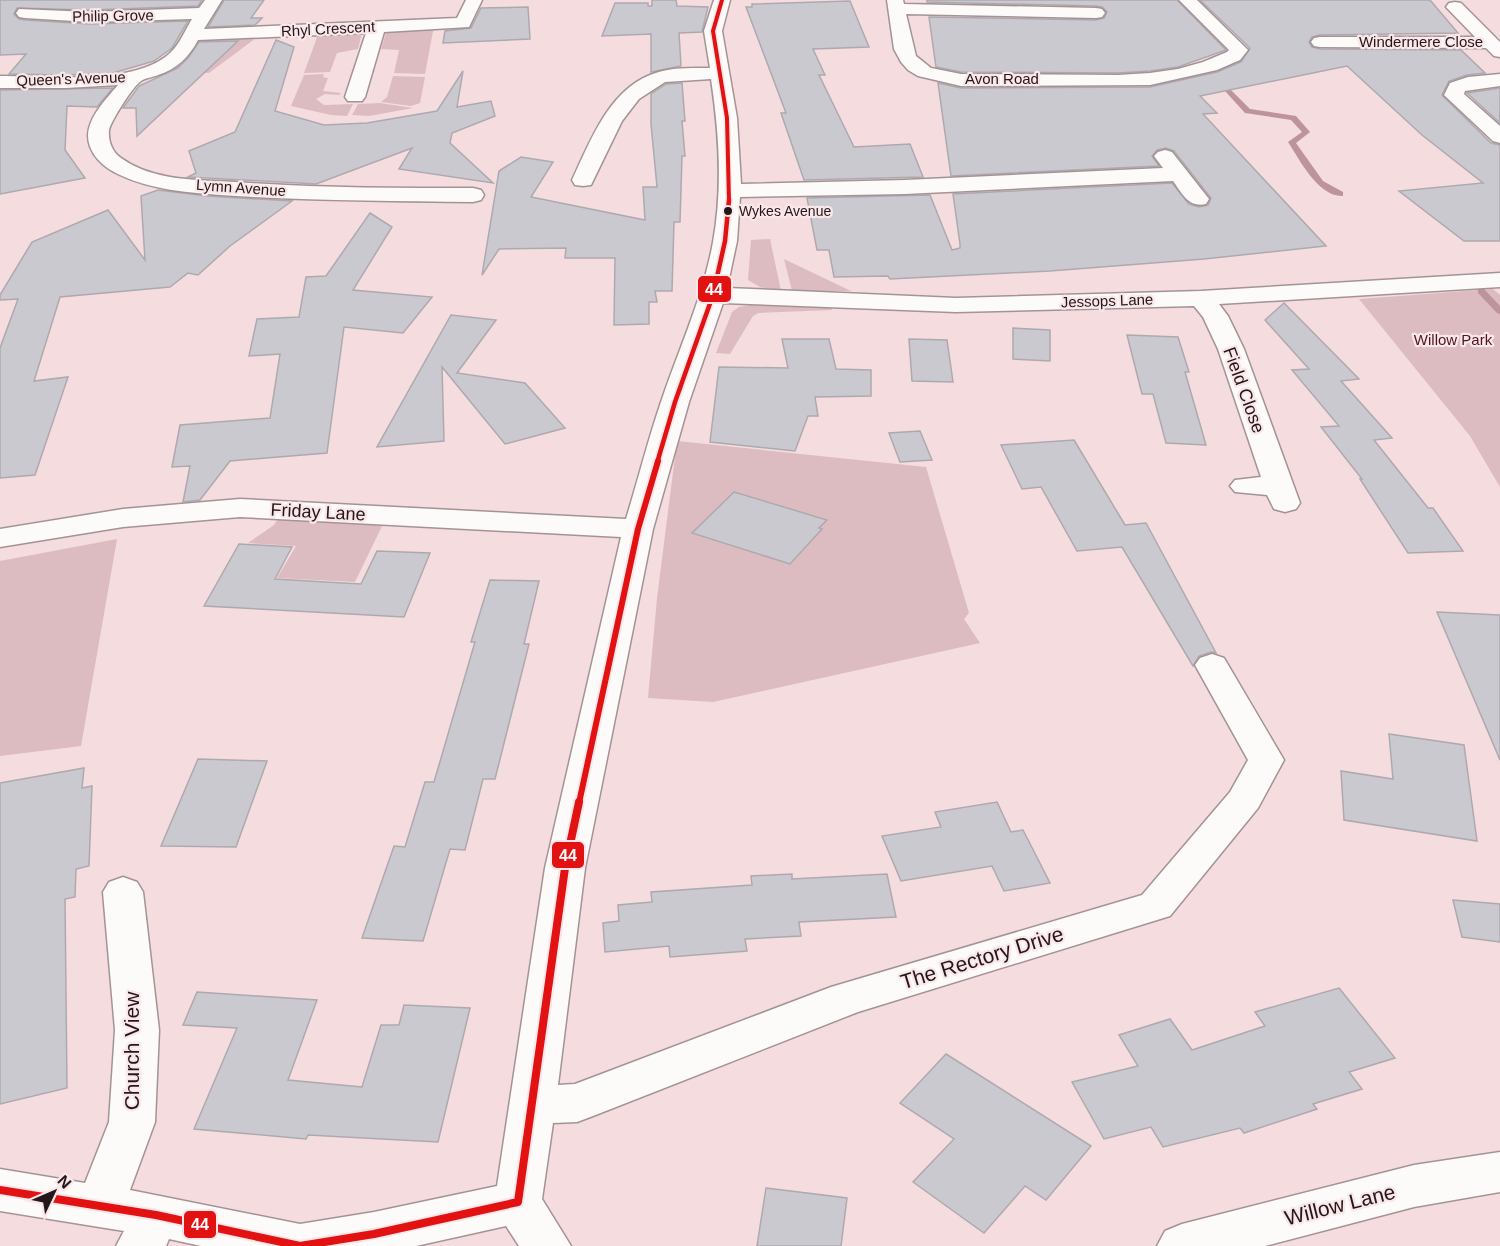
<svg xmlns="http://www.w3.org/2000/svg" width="1500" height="1246" viewBox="0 0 1500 1246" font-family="Helvetica,sans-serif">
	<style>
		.green { fill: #dcbcc0 }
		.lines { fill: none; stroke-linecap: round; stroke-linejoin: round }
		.stream { fill: #bd949a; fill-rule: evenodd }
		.building { fill: #cbc9d0; stroke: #aea9ae; stroke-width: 1.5 }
		.minor-casing { stroke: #a49395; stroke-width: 3 }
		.minor { fill: #fdfafa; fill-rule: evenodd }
		.bus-1-far3-casing { stroke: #f9e7ea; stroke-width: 7 }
		.bus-1-far2-casing { stroke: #f9e7ea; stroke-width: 8 }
		.bus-1-far1-casing { stroke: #f9e7ea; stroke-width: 10 }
		.bus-1-casing { stroke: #f9e7ea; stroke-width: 12 }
		.bus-1-far3 { stroke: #e21212; stroke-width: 4 }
		.bus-1-far2 { stroke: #e21212; stroke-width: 4.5 }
		.bus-1-far1 { stroke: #e21212; stroke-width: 6 }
		.bus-1 { stroke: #e21212; stroke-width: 8 }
		.bus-dot { fill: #251619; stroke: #f9e7ea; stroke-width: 2 }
		.labels { text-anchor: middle; stroke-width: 4.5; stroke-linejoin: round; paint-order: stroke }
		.far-bus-label { font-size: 14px; fill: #251619; stroke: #f9e7ea; text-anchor: start }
		.far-street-label { font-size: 15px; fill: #251619; stroke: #f9e7ea }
		.far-park-label { font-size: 15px; fill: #521424; stroke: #f9e7ea }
		.street-label { font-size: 18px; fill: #251619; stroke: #f9e7ea }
		.near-street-label { font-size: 21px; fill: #251619; stroke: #f9e7ea }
		.line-badge { stroke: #f9e7ea; stroke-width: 2 }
		.badge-label { font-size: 16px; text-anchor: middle; font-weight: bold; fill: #fff }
	</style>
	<rect width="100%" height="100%" fill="#f4dcdf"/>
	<g class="green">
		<path d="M434,26L425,74L394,73L399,50L381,49L386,33L392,29Z"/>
		<path d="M319,32L362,33L358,49L337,53L330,72L304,73Z"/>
		<path d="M260,35L209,73L172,70L188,59L207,38Z"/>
		<path d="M324,74L323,77L328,78L323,91L341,93L339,95L325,94L316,99L324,105L353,104L347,116L331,115L291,106L304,75Z"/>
		<path d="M393,76L425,77L420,103L411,106L381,102L387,97Z"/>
		<path d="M380,103L413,108L369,116L352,115L358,104Z"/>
		<path d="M770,239L781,291L760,287L748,280L751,240Z"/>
		<path d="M784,259L851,291H792Z"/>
		<path d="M1493,289L1500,295V487L1470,436L1359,299Z"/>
		<path d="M750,305L831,307L832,310L758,313L753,316L730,354L716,353L732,312L739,307Z"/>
		<path d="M677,441L926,467L969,613L964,619L980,643L713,702L648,698L657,598Z"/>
		<path d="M278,519L383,524L355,582L277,578L296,546L248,543L274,525Z"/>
		<path d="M117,539L81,746L0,756V561Z"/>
	</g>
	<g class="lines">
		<g class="stream">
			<path d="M1215,78H1219L1250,109L1296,116L1310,132L1296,143L1323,181L1343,192V196C1318,197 1300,160 1288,142L1302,132L1291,120L1245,113L1215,80Z"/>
			<path d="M1481,288L1484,289L1500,306V314L1497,313L1478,293V289Z"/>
		</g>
	</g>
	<g class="building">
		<path d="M0,0H202L198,6L90,10L17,8L14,14L19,19L25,20L90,24L188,21L172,48L154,61L113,73L65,75L9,74L26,54L0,55Z"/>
		<path d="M224,0H264L251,18H262L255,25L208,27Z"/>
		<path d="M652,0H676L677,6L708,7L702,32L679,33L681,66L651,72V34L602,36L615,3H648V6H652Z"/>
		<path d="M927,0H1177L1226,50L1178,67L1150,71L1118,73L961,72L936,67L929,17L1096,20L1104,18L1107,12L1102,7L1096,6L927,2Z"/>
		<path d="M1200,0H1430L1458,33L1320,35L1312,37L1309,42L1312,47L1320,49L1461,50L1485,73L1467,75L1449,81L1442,95L1491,143L1500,145V241H1464L1399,191L1483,183L1422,135L1347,66L1200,96L1217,113L1203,114L1326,246L1204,259L1050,271L890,279L888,276L834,277L829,250H817L807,198L930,195L952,250L960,248V244L953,194L1172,183L1189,204L1199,207L1208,205L1211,198L1174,151L1166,148L1157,150L1152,156L1159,166L951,176L938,83L961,88L1150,87L1217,72L1241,62L1250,48Z"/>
		<path d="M850,1L869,47L813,49L825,75H819L854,147L910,144L923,177L804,180L781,113H786L746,7H752V4Z"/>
		<path d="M528,7L530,39L443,43L445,31L471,28L481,8Z"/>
		<path d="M276,40L294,47L275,111L324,125L367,123L437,111L463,71L457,107L491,101L495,116L452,133L450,143L493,183L399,169L412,148L316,184L188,177L196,173L189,151L235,132Z"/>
		<path d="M238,41L137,136L136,108H123L139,86L178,68L188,58L199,42Z"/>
		<path d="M682,83L685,121H682L685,156H682L680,222H674L672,291H655L657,302H649V324L614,325L615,258H565L566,248L499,249L482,275L499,171L521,157L553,162L531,197L645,220L643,187H657L651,124V94L666,84Z"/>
		<path d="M113,88L97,107L67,106L65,150L85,178L0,194V90Z"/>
		<path d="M1500,88V123L1467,93Z"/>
		<path d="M158,190L207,196L292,201L230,246L198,275L188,273L170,287L60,297L34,381L68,377L35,475L0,478V348L18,299L0,300V295L32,242L108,210L145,260L141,196Z"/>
		<path d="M370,213L392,227L353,290L432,297L403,333L344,327L327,453L230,461L200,500L183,502L190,466L172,467L180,425L270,418L280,354L249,356L257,319L299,317L306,277L326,276Z"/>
		<path d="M1284,303L1359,379L1341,381L1392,438L1374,440L1428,508H1433L1463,551L1408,553L1360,479H1362L1321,427L1339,426L1292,370L1309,369L1265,320Z"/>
		<path d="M451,315L496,320L457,373L525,383L565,428L505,444L442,367L444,441L377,447Z"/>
		<path d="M1013,328L1050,330V361L1013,359Z"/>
		<path d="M1127,335L1178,337L1189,372H1185L1206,445L1166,443L1153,394H1142Z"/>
		<path d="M782,339H829L836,369L871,370V396L815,397L818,416H808L795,451L710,442L719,367L788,368Z"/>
		<path d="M909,339L947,340L953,382L912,381Z"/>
		<path d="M920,431L932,460L900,462L889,433Z"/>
		<path d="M1074,440L1125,525L1146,523L1216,653L1211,652L1199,656L1193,666L1122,547L1077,551L1041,487L1022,489L1001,445Z"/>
		<path d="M734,492L827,520L819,528L822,529L790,564L692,533Z"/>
		<path d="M239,544L292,547L275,579L343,583L361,584L377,551L430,553L404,617L204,606Z"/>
		<path d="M490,580L539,581L524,644H529L495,779H483L465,850L450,849L423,941L362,938L394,846L405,847L425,782H434L475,642H471Z"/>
		<path d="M1437,612L1500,615V760Z"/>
		<path d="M1389,734L1464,745L1477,841L1344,820L1341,771L1393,779Z"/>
		<path d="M198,759L267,761L236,847L161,846Z"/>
		<path d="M84,768L82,788L92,786L89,866L76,869L75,897L65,899L67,1088L0,1104V783Z"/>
		<path d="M997,802L1011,832L1023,830L1050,883L1004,891L992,866L901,881L882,836L941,827L935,812Z"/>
		<path d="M792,874V879L887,874L896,917L799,922L801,936L745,939L747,951L670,957L669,946L605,952L603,923L619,921L618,905L652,902L651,892L752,885L751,876Z"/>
		<path d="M1453,900L1500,904V942L1462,937Z"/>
		<path d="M1339,988L1395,1058L1349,1072L1362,1089L1313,1104L1317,1109L1244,1133L1240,1128L1163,1147L1151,1127L1104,1139L1072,1082L1138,1066L1119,1035L1170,1019L1192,1050L1265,1026L1255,1012Z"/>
		<path d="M197,992L317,1000L288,1080L362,1087L381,1025H399L404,1005L470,1008L438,1142L308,1135L306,1139L194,1129L237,1028L183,1025Z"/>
		<path d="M946,1054L1091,1146L1046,1200L1025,1186L984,1233L913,1182L954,1139L900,1103Z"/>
		<path d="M766,1188L847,1198L841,1246H757Z"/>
	</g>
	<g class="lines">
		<defs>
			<g id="minor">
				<path d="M205,0H222L204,29L457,18L466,0H482L469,27L384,32L365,97L362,101H348L345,97L366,33L198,40C189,57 177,69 158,75C154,77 145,78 141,81C133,86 111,121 109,130C108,141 112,152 121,158C152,181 199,180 236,182C315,188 394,188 473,188L481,190L484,195L481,200L473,202C394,201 315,201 236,196C198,193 156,192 120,175C104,168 88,154 88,135C89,116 107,98 118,85L66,88H0V76C46,76 135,86 170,53C180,44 185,30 192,19L90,22L25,18L19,17L16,13L19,9L90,12L199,8Z"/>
				<path d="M714,0H730L722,31L737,118L741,184L905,180L1163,168L1154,156L1158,152L1165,150L1172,152L1209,199L1206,204C1188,208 1182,193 1173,181L905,194L740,197L737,241L727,288L956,298L1201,291L1500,273V287L1219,304L1228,316L1244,349L1300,503L1296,509L1285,512L1274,509L1267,495L1235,492L1230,486L1235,480L1261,477L1218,349L1203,317L1194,306L956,312L723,303L689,402L653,529L585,868L558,1085L575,1084L831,987L1142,895L1230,792L1248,760L1195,665L1200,658L1212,654L1224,658L1284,760L1258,808L1170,916L858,1012L593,1116L577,1122L553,1123L542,1199L571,1246H519L506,1226L416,1246H201L169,1239L166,1246H116L124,1231L0,1211V1169L85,1183L109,1122L115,1030L103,892L109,882L123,877L137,882L143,892L159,1030L155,1122L130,1190L300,1224L374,1212L497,1186L545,868L621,537L240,517L123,527L0,547V529L123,509L240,499L626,519C638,480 648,440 661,402C679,348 703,298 713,242C723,188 719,132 711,79L665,82L639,99L622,121L591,185L583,186L575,185L572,180C590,142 608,92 650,75C669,67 690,68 710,68L704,31Z"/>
				<path d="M887,0H903L904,4L1096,8L1102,9L1105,13L1102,17L1096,18L906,14L916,56L931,68L961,74L1118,75L1150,73L1178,69L1203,62L1227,52L1229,50L1179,0H1197L1248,50L1240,60L1217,70L1150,85L961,86L918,76L908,70L901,62L894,49Z"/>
				<path d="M1455,2L1461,3L1500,42V57L1494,56L1486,48L1320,47L1314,46L1311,42L1314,38L1320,37H1475L1446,7L1449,3Z"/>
				<path d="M1500,74V86L1465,91L1464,94L1500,126V143L1493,141L1444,95L1450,83L1468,77Z"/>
				<path d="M1500,1152V1192L1414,1207L1265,1246H1157L1165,1231L1182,1224L1414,1165Z"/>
			</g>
		</defs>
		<use href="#minor" class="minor-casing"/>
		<use href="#minor" class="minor"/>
		<defs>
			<path id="bus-1-far3" d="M722,0L713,31L727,118L729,201"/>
			<path id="bus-1-far2" d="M657,463L675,402L713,295L725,241L729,200"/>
			<path id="bus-1-far1" d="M579,803L638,529L658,461"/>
			<path id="bus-1" d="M0,1190L156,1215L300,1246L374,1234L518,1202L565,868L579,802"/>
		</defs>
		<use href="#bus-1-far3" class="bus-1-far3-casing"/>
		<use href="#bus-1-far2" class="bus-1-far2-casing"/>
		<use href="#bus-1-far1" class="bus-1-far1-casing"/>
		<use href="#bus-1" class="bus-1-casing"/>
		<use href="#bus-1-far3" class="bus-1-far3"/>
		<use href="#bus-1-far2" class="bus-1-far2"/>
		<use href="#bus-1-far1" class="bus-1-far1"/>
		<use href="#bus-1" class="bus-1"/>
	</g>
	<circle class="bus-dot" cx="728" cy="211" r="5"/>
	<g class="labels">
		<g class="far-bus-label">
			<text x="739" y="216">Wykes Avenue</text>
		</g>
		<g class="far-street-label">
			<text transform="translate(113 16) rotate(-1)" y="5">Philip Grove</text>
			<text transform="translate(328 29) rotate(-3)" y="5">Rhyl Crescent</text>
			<text x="1421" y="47">Windermere Close</text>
			<text transform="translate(71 79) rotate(-2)" y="5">Queen's Avenue</text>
			<text x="1002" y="84">Avon Road</text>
			<text transform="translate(241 188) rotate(4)" y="5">Lymn Avenue</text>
			<text transform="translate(1107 301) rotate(-2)" y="5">Jessops Lane</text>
		</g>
		<g class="far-park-label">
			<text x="1453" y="345">Willow Park</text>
		</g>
		<g class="street-label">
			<text transform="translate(1244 390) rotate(70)" y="6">Field Close</text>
			<text transform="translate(318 512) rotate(3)" y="6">Friday Lane</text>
		</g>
		<g class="near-street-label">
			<text transform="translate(982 958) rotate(-17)" y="7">The Rectory Drive</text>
			<text transform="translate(132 1051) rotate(-90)" y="7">Church View</text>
			<text transform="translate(1340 1205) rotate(-14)" y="7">Willow Lane</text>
		</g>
	</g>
	<g class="line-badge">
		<rect x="697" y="275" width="35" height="28" rx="6" fill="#e21212"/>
		<rect x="551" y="841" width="34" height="28" rx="6" fill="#e21212"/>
		<rect x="183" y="1210" width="34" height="29" rx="6" fill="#e21212"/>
	</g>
	<g class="badge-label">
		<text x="714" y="295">44</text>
		<text x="568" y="861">44</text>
		<text x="200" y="1230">44</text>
	</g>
	<g transform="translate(54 1192) rotate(46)" stroke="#f9e7ea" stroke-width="4.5" paint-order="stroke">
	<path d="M0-4.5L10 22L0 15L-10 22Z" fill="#251619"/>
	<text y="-9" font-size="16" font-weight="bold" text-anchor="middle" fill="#251619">N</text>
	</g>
</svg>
